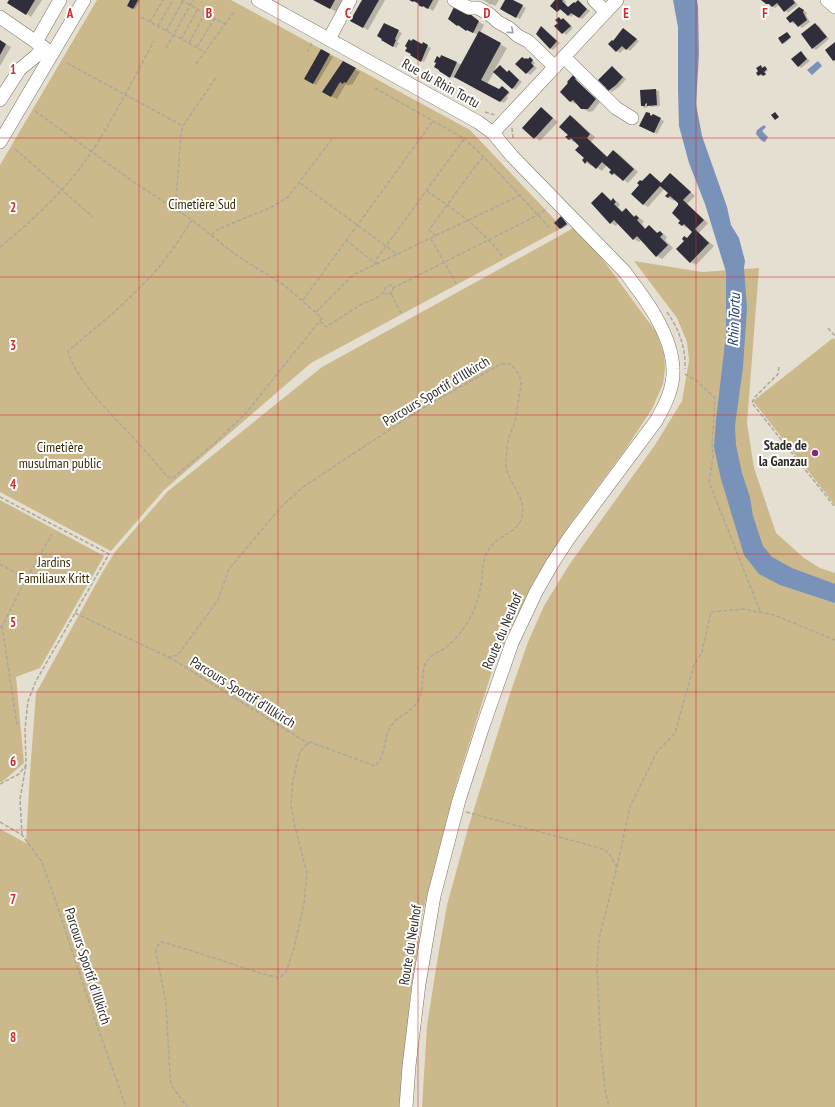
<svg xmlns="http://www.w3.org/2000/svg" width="835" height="1107" viewBox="0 0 835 1107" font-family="'PT Sans Narrow',sans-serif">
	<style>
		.green { fill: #cbb98c }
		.water { fill: #7892ba }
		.shadow { fill: #0003 }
		.building { fill: #302e3a }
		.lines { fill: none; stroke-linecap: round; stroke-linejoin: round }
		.minor-casing { stroke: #777265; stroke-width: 14 }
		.path { stroke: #aba79b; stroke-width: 1.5; stroke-dasharray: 4 2; stroke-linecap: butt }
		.minor { stroke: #fff; stroke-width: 13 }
		.oneway { stroke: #a1a09e }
		.grid { fill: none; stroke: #d62828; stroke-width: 1; stroke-opacity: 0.55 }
		.poi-dot { fill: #912181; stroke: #fff; stroke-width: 1.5 }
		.labels { text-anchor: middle; stroke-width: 4; stroke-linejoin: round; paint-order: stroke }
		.street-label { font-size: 14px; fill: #2f2c27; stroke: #fff }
		.park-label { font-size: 14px; fill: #3a2d04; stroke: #fff }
		.poi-label { font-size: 14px; font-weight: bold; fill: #2f2c27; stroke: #fff; text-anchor: end }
		.water-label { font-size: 15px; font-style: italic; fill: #1c3e71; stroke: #fff }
		.grid-label { font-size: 13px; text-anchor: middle; font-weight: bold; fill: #d62828; stroke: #fff; stroke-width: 4; stroke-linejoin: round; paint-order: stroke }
	</style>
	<rect width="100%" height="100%" fill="#e4dfd0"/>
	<g class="green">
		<path d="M97,0H231L470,130L556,221L554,223L560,229L311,363L164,490L111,551L0,492V165Z"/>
		<path d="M576,226L610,269L656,332L664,354L665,369L663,384L652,409L625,450L571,523L534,581L494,665L455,788L423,911L410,998L400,1107H0V829L26,843L30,773L36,693L102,573L115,552L167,492L322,367L563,234Z"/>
		<path d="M634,261L702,272L759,268L747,423L754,468L776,533L804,558L820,568L835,573V1107H422L427,1026L437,962L447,905L469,825L510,694L528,642L544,606L569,565L655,445L682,401L689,361L687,342L677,318Z"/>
		<path d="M833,338L835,340V505L753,401Z"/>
		<path d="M0,500L104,556L40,668L16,677L24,763L2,782H0Z"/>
	</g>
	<g class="water">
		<path d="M673,0H697L698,6L699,54L696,104L702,136L727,207L731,225L739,238L745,261L744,268L747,308L743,367L735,426L736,445L742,473L750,497L753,516L763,546L772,557L792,568L835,584V603L780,585L759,574L744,555L721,479L714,447L716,420L726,334V272L705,204L689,163L679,126L678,89V27Z"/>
		<path d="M818,61L822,66L812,75L807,70Z"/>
		<path d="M764,125L766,127L762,131L768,137L765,142L762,141L756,134L757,130Z"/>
	</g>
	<g class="shadow">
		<path d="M10,0H42L31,17Z"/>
		<path d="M131,0H140L135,9L128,5Z"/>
		<path d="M315,0H343L337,12Z"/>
		<path d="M363,0H385L368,30L352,21Z"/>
		<path d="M411,0H439L433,11L428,8L427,9Z"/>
		<path d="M483,0H499L495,6L492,4L491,5Z"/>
		<path d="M506,0H511L526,8L520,19L501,9Z"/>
		<path d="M557,0H564L566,2L565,4L569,8L578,1L590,11L582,19L574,14L571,17L562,9L558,12L557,11Z"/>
		<path d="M763,0H794L798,5L788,13L780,4L775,8Z"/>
		<path d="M802,9L807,13L806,15L810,22L802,28L796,23L794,24L791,22Z"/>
		<path d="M472,17L484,25L480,33L507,48L494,71L503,68L508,73L509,72L512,73L522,82L515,90L494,72L487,84L500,91L504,88L510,93L507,96L508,98L504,103L455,77L454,78L440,71V59L442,56L462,65L478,35L457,25Z"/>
		<path d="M559,18L566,21L573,28L566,35L556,26L559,23Z"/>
		<path d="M384,24L402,33L397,42L399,43L396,48L383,40Z"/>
		<path d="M815,24L819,26L829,39L816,50L813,48Z"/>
		<path d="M541,27L560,43L553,50L550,48Z"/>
		<path d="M624,29L639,41L630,51L625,48L620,53L609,44L617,38Z"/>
		<path d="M788,33L791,38L784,44L783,43Z"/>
		<path d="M0,41L11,47L0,66Z"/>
		<path d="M423,44L431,48L424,62L411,55Z"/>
		<path d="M321,51L333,57L316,85L305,78Z"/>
		<path d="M801,53L810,61L801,68L798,66Z"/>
		<path d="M530,58L535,63L533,65L537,68L530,75L517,64L526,60H528Z"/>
		<path d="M343,63L360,72L352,85L350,84L349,86L346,84L337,99L324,92Z"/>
		<path d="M761,66L763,68H766L768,70L765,73L766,75L765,76L763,74L760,76L757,73Z"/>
		<path d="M612,67L626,79L619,87L612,92L609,90Z"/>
		<path d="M573,76L580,81L576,79V81L600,102L593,111L589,112L580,107L577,104H576L571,102L561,92Z"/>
		<path d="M656,90L659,91L660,106L651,107L648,105V107L645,108L642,106Z"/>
		<path d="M541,109L558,122L540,141L524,128Z"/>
		<path d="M647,113L664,121L657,134L641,126Z"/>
		<path d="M570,116L575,119L595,137L591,142L608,157L614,151L619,154L638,172L628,183L619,176L618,177L613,174L611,172L612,170L607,165L602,171L592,164L591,166L583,160L585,158L580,146L575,141L574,142L569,139Z"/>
		<path d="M650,174L662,183L670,175L675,177L695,196L687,204L708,223L699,233L714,246L696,265L691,262L677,249L694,232L688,227L687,228L682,225L679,202L675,199L674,201L669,198L667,196L669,193L664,189L648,207L643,204V182Z"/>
		<path d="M603,193L612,201L613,200L618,202L620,205L618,207L623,212L626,209L635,217L636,216L641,219L644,221L642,224L646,229L649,226L659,234L660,232L665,235L667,238L665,240L673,248L662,259L657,256L642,239L639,242L634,239L618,223L616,226L611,223Z"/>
		<path d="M562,218L568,225L562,229L555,223Z"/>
	</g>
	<g class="building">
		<path d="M9,0H35L26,15L7,3Z"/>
		<path d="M130,0H138L133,9L127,6Z"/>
		<path d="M313,0H335L330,9Z"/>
		<path d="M362,0H379L363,28L350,21Z"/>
		<path d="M409,0H433L428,9L423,6L422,7L418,5L419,4L414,1L413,2Z"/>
		<path d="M505,0H513L523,5L516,18L500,9Z"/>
		<path d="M555,0H563L562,1L568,7L574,2L575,3L578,0L587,9L579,18L571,13L568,16L560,9L557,12L550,6Z"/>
		<path d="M761,0H793L795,3L784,12L777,3L772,7L769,4H766Z"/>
		<path d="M454,7L470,14L479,21L473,33L467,30L466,31L458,25L457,26L448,19Z"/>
		<path d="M799,7L804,10L803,12L807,20L798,27L793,21L790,23L786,18Z"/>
		<path d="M559,17L561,20L563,18L571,26L562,34L554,26L558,23L555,20Z"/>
		<path d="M384,23L399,30L395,39L396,40L393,47L381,40L382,39L377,36Z"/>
		<path d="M815,23L827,37L812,49L801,34Z"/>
		<path d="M541,26L557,41L550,49L536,34Z"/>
		<path d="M623,28L637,39L626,50L622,46L616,52L608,44L612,40L613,41Z"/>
		<path d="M479,31L501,43L481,80L499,89L502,86L509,92L500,102L454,77Z"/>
		<path d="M787,32L791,37L782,44L778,38Z"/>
		<path d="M409,39L411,41L413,39L422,44L423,42L428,45L421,62L410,55L411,54L405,51L407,48L405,46Z"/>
		<path d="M0,40L6,44L0,55Z"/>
		<path d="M835,42V60L833,61L825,50Z"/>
		<path d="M321,49L330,54L313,84L304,79Z"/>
		<path d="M801,51L807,59L798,67L791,59Z"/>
		<path d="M441,55L457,62L450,78L439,71V70L434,67L436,63L434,62L437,56L440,58Z"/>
		<path d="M522,57L525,59L526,58L528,59L530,57L533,60L531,63L534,66L526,74L515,64Z"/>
		<path d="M343,61L356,68L346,83L344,82L343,84L340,82L331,97L322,92Z"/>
		<path d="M500,65L507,72L509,70L519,80L514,87L512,89L493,72Z"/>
		<path d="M761,65L762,68L765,66L767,69L764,72L766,74L763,76L761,74L758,76L756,73L758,71L756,68Z"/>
		<path d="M612,66L623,77L616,85L608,91L606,88L598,80Z"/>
		<path d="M573,75L576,78L575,79L596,99L588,109H581L573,100L570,102L560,92L568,83L567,82Z"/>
		<path d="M656,89L657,105L647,106V103L645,104V106H641L640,90Z"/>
		<path d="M541,107L553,118L534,139L522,128Z"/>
		<path d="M646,112L650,113V115L651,116L653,114L661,118L654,133L639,126Z"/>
		<path d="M775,112L779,117L775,120L771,115Z"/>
		<path d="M570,115L590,134L587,138L607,157L613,150L634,169L623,181L614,173L612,175L609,172L611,170L602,162L596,169L587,161L585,164L582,160L584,158L575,150L579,146L571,138L569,140L565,137L568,135L559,127Z"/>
		<path d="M650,173L661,183L670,173L691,192L683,200L704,220L695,229L709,243L690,263L676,249L684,241L682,239L684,236L687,238L692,232L684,224L682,226L678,223L680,221L672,213L678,205V203L670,196L668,198L665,196L668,193L660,186L643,205L631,194L639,185L637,183L640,180L642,181Z"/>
		<path d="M602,192L611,201L613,198L616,202L614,204L622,212L626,208L634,217L636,215L639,218L637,220L645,229L649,225L657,233L660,231L663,234L660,237L668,245L656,257L637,236L633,240L614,220L610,224L591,203Z"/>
		<path d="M561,216L567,224L560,229L554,223Z"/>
	</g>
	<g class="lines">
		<defs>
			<g id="minor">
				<path d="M258,0L478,122L493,133L512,156L624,271C644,297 672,334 673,369C674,388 665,405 656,421L569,538L552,564L536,592L512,643L483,726L459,800L434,896L419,984L409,1066L406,1107"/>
				<path d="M454,0L469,8H478L489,14L498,22L509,28L518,36L528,41L555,67"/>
				<path d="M594,0L606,12"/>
				<path d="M827,0L835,7"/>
				<path d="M0,17L49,51"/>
				<path d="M329,39L350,0"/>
				<path d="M36,42L60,0"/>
				<path d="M564,57L616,108L632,118"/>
				<path d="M0,100L20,69L36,56L43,47"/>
				<path d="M493,133L617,0"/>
				<path d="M0,142L84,0"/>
			</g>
		</defs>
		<use href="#minor" class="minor-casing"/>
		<g class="path">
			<path d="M181,0L225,24"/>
			<path d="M141,17L205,52"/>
			<path d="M150,22L163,0"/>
			<path d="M158,26L173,0"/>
			<path d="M166,31L183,1"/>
			<path d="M181,39L198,9"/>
			<path d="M189,43L205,13"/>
			<path d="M197,47L215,18"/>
			<path d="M166,48L193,0"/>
			<path d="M307,52L312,43"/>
			<path d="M67,63L183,126"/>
			<path d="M196,64L234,12"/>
			<path d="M375,88L465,139L484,157L550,228"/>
			<path d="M35,111L135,183L192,220L236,255L284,285L322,318L246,413L216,442L173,478L168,477C155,462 142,447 129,433C109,412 75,379 68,351C97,327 126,303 152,275C167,258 180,239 192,220"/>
			<path d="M485,112L495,115"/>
			<path d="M512,128L513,139"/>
			<path d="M15,149L93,217"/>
			<path d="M300,183L398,255"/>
			<path d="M427,191C455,210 482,229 502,256"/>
			<path d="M171,208L176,200L181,133L183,126L217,76"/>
			<path d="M211,235L218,229L270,208L288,197L332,139"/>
			<path d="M436,236L429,230L476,165L484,157"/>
			<path d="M431,239L456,283"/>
			<path d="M346,240L376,264"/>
			<path d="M0,247C33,220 69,187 92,151C115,116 134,78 154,41"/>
			<path d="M376,265V260L386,246L464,139"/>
			<path d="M384,292L386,294L388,295L393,291V288"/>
			<path d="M391,294L401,313"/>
			<path d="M303,300L433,121"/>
			<path d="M316,312L353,275L521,195"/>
			<path d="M667,312C679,329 686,348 685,369"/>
			<path d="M320,321L326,327L360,305L376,298L384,292C385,287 386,286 391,285L393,288L538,215L547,208"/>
			<path d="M828,328L835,336"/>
			<path d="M779,367L778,374L754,398L752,403L835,507"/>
			<path d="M685,374L696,380L715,398L712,446L713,457L709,482L760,611"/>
			<path d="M0,497L109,554L36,681L28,701L25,729L26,765L19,774L0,784"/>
			<path d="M0,564L19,575L24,583L2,626L0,627"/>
			<path d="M24,583L52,534"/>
			<path d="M75,613L168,657L178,655L218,600L229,569L281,507L303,487L421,409L501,364H510C516,369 521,376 521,384C521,388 520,392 519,396C518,404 517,412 515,420C514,426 511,431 509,437C507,443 507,451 506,458C502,478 528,496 522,517C518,532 502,534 492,545C483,556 483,566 482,579C481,588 476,606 472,614C466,626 457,639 446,647C440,652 431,654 427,661C420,671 425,687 419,699C412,714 397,714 390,728C383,740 386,757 375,766L310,742L305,746L299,754L293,780L291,804L294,823L307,873L304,903L294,948L286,972L279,978C239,968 201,952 161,942L158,945L156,951L166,1004L170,1076L171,1085L187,1107"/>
			<path d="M2,626L17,725"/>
			<path d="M169,657L309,744"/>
			<path d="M466,812L600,848L608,852L617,867L599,939L597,966L601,1051L605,1090L609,1107"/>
			<path d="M0,822L22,835L42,862L60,914L94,1017L126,1107"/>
			<path d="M22,835L20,799L26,765"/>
			<path d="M617,867L630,807L657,752L675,733L694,665L702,652L711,612L743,609L774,615L835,640"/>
		</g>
		<use href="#minor" class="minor"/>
	</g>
	<defs><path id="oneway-chevron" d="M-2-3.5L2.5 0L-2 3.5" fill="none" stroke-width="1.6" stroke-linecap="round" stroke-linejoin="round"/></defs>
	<use class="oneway" href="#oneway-chevron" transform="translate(511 31) rotate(40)"/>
	<path class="grid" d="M139,0V1107M278,0V1107M418,0V1107M557,0V1107M696,0V1107M0,138H835M0,277H835M0,415H835M0,554H835M0,692H835M0,830H835M0,969H835"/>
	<circle class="poi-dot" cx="815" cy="453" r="4"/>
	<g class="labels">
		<g class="street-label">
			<text transform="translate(441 83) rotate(29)" y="5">Rue du Rhin Tortu</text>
			<text transform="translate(436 391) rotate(-31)" y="5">Parcours Sportif d'Illkirch</text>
			<text transform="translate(502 631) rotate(-67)" y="5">Route du Neuhof</text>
			<text transform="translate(243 692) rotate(32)" y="5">Parcours Sportif d’Illkirch</text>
			<text transform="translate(410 945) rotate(-81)" y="5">Route du Neuhof</text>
			<text transform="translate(88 966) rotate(72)" y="5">Parcours Sportif d'Illkirch</text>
		</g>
		<g class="park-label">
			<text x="202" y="209">Cimetière Sud</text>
			<text x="60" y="452">Cimetière<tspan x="60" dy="16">musulman public</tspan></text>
			<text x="54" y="567">Jardins<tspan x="54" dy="16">Familiaux Kritt</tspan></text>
		</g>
		<g class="poi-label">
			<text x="807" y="450">Stade de<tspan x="807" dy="16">la Ganzau</tspan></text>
		</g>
		<g class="water-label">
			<text transform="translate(734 320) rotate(-88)" y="5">Rhin Tortu</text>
		</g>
	</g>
	<g class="grid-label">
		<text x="70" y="18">A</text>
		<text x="209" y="18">B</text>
		<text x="348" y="18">C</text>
		<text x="487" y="18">D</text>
		<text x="626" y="18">E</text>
		<text x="765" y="18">F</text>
		<text x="13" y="74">1</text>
		<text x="13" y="212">2</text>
		<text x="13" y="350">3</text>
		<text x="13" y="489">4</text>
		<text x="13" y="627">5</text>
		<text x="13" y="766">6</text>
		<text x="13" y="904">7</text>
		<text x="13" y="1042">8</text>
	</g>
</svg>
